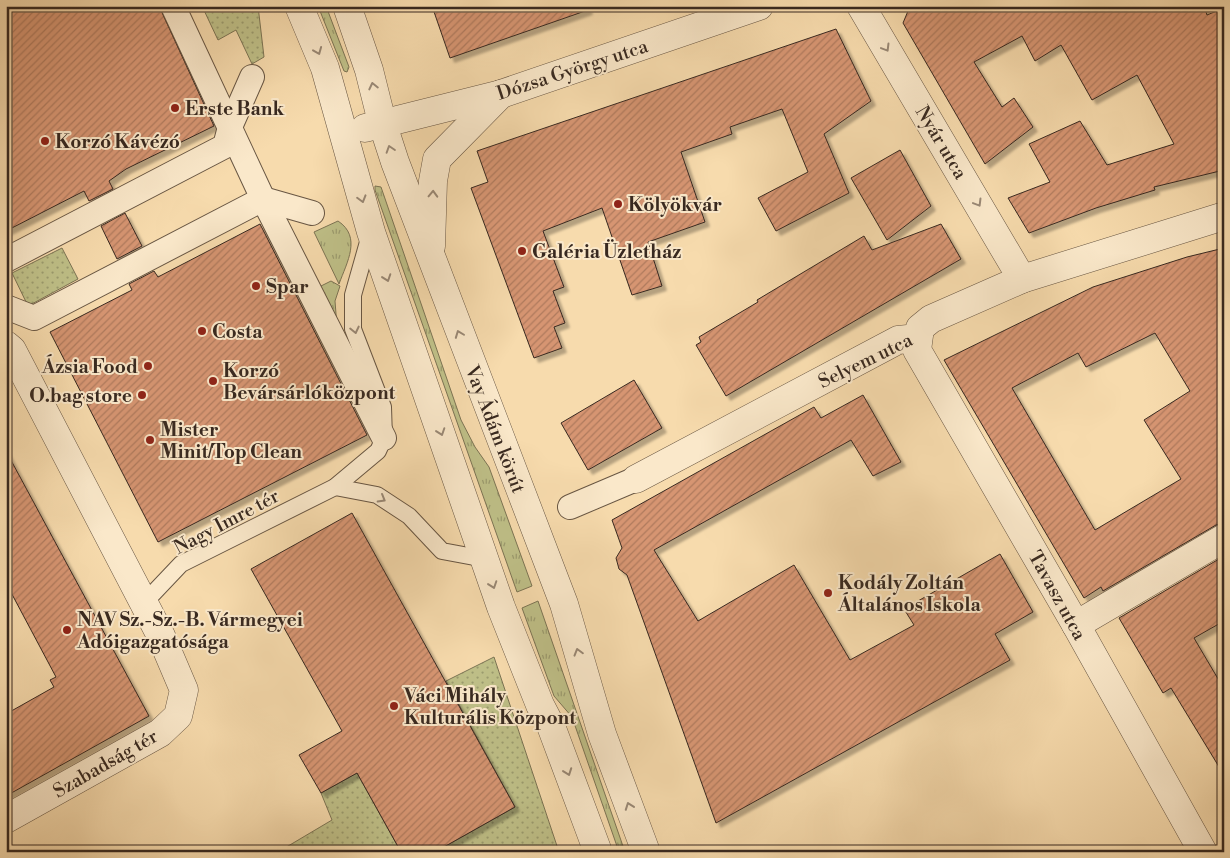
<svg xmlns="http://www.w3.org/2000/svg" width="1230" height="858" viewBox="0 0 1230 858" font-family="'Libre Bodoni',serif">
	<style>
		.grass { fill: url(#grass-tufts); stroke: #7c7454 }
		.park { fill: url(#park-dots); stroke: #7c7454 }
		.building { fill: url(#building-hatch); stroke: #382920; fill-rule: evenodd; filter: url(#shadow) }
		.lines { fill: none; stroke-linecap: round; stroke-linejoin: round }
		.service-casing { stroke: #685643; stroke-width: 18 }
		.pedestrian-casing { stroke: #685643; stroke-width: 26 }
		.minor-casing { stroke: #685643; stroke-width: 29 }
		.tertiary-casing { stroke: #685643; stroke-width: 29 }
		.service { stroke: #fae8ca; stroke-width: 16 }
		.pedestrian { stroke: #fae8ca; stroke-width: 24 }
		.minor { stroke: #fae8ca; stroke-width: 28 }
		.tertiary { stroke: #fae8ca; stroke-width: 28 }
		.oneway { stroke: #998875 }
		.poi-dot { fill: #8f2418; stroke: #fae8ca; stroke-width: 2 }
		.labels { text-anchor: middle; stroke-width: 4; stroke-linejoin: round; paint-order: stroke }
		.street-label { font-size: 19px; fill: #382920; stroke: #fae8ca }
		.poi-label { font-size: 19px; font-weight: bold; fill: #382920; stroke: #fae8ca; text-anchor: start }
	</style>
	<defs>
		<pattern id="grass-tufts" width="24" height="20" patternUnits="userSpaceOnUse" patternTransform="scale(1.25)"><rect width="24" height="20" fill="#bfc088"/><path d="M3 7l-1-3M5 7V3M7 7l1-3M15 17l-1-3M17 17v-4M19 17l1-3" fill="none" stroke="#9c9c6f"/></pattern>
		<pattern id="park-dots" width="8" height="8" patternUnits="userSpaceOnUse" patternTransform="scale(1.25)"><rect width="8" height="8" fill="#bfc088"/><path d="M2 2h.1M6 6h.1" fill="none" stroke="#9c9c6f" stroke-width="1.8" stroke-linecap="round"/></pattern>
		<pattern id="building-hatch" width="6" height="6" patternUnits="userSpaceOnUse" patternTransform="scale(1.25)"><rect width="6" height="6" fill="#d69572"/><path d="M-1 1l2-2M0 6l6-6M5 7l2-2" fill="none" stroke="#af7a5d"/></pattern>
		<filter id="shadow"><feDropShadow dx="4.5" dy="4.5" stdDeviation="1" flood-color="#0004"/></filter>
	</defs>
	<rect width="100%" height="100%" fill="#f7dbad"/>
	<filter id="stains"><feTurbulence type="fractalNoise" baseFrequency=".004" numOctaves="4"/><feColorMatrix values="0 0 0 0 .2 0 0 0 0 .09 0 0 0 0 .02 0 0 0 .5 -.17"/></filter>
	<radialGradient id="worn" r=".72"><stop offset=".6" stop-color="#630" stop-opacity="0"/><stop offset="1" stop-color="#630" stop-opacity=".3"/></radialGradient>
	<g class="grass">
		<path d="M318,6H326L349,67L347,72L344,71Z"/>
		<path d="M375,186L381,187L461,420L475,447L489,467L532,586L517,592L375,190Z"/>
		<path d="M338,221C362,237 347,262 339,284L314,232Z"/>
		<path d="M331,281L340,286L335,301L337,327L317,288Z"/>
		<path d="M538,601L625,852H619L572,717L554,696L522,608Z"/>
	</g>
	<g class="park">
		<path d="M202,6H258L264,57L252,64L236,30L218,40Z"/>
		<path d="M62,248L78,279L28,306L12,273Z"/>
		<path d="M494,657L559,852H435L515,807L446,681Z"/>
		<path d="M357,773L401,852H278L332,820L321,793Z"/>
	</g>
	<g class="building">
		<path d="M6,6H159L214,126L126,169L109,181L113,189L89,201L84,191L6,231Z"/>
		<path d="M432,6H587L588,10L450,58Z"/>
		<path d="M924,6H1204L1207,15L1224,8V170L1154,187L1155,190L1096,208L1029,233L1008,198L1050,182L1029,144L1080,121L1107,165L1174,144L1137,75L1092,100L1061,45L1035,61L1022,36L974,62L1002,107L1014,98L1033,127L985,164L903,23L908,11Z"/>
		<path d="M836,29L871,101L824,134L849,193L776,231L758,198L808,172L782,109L730,127L732,134L681,152L705,222L648,242L662,286L632,295L602,208L543,231L564,287L553,291L565,323L554,327L562,348L534,358L471,188L488,182L477,151Z"/>
		<path d="M900,150L931,206L887,240L851,178Z"/>
		<path d="M125,213L142,246L117,259L101,226Z"/>
		<path d="M260,224L367,435L158,542L50,332L132,290L129,284L154,271L158,277Z"/>
		<path d="M941,224L961,259L726,396L696,345L701,342L699,337L758,302L757,300L864,236L872,250Z"/>
		<path d="M1224,248V522L1216,525L1103,591L1101,587L1084,598L944,360L1093,287L1187,257ZM1155,333L1190,391L1144,420L1181,479L1095,530L1012,388L1078,353L1086,367Z"/>
		<path d="M634,380L662,428L588,470L561,423Z"/>
		<path d="M863,395L901,462L873,476L851,440L654,550L698,621L794,565L850,660L914,625L904,609L1000,554L1033,612L995,634L1010,660L716,823L627,575L619,569L616,558L622,548L612,520L814,407L821,418Z"/>
		<path d="M6,451L149,716L6,796V714L54,687L50,680L56,677L6,583Z"/>
		<path d="M352,513L515,807L435,852H401L357,773L321,793L299,755L342,731L251,569Z"/>
		<path d="M1224,556V621L1194,638L1224,689V775L1171,688L1163,693L1119,618Z"/>
	</g>
	<g class="lines">
		<defs>
			<g id="service">
				<path d="M335,487L377,495L409,516L442,551L485,559"/>
				<path d="M144,603L181,564L335,487L378,451L384,438L383,407L353,329V295L370,235"/>
			</g>
			<g id="pedestrian">
				<path d="M173,6L263,199L384,438"/>
				<path d="M6,260L225,146L230,127L252,77"/>
				<path d="M6,307L34,318L263,199L312,213"/>
				<path d="M570,507L636,479"/>
			</g>
			<g id="minor">
				<path d="M861,6L1022,279"/>
				<path d="M6,345L12,350L161,636L184,690L178,716L160,733L6,819"/>
				<path d="M636,479L898,340L918,338"/>
				<path d="M1076,625L1224,538"/>
				<path d="M1203,852L1076,625L917,350L920,328L931,319L1022,279L1224,216"/>
			</g>
			<g id="tertiary">
				<path d="M299,6L325,68L371,232L501,607L540,705L551,726L598,852"/>
				<path d="M347,6L369,70L382,122L395,162L564,604L602,734L646,852"/>
				<path d="M365,128L501,94L759,6"/>
				<path d="M431,246L433,181L437,159L501,94"/>
			</g>
		</defs>
		<use href="#service" class="service-casing"/>
		<use href="#pedestrian" class="pedestrian-casing"/>
		<use href="#minor" class="minor-casing"/>
		<use href="#tertiary" class="tertiary-casing"/>
		<use href="#service" class="service"/>
		<use href="#pedestrian" class="pedestrian"/>
		<use href="#minor" class="minor"/>
		<use href="#tertiary" class="tertiary"/>
	</g>
	<defs><path id="oneway-chevron" d="M-2-3.5L2.5 0L-2 3.5" fill="none" stroke-width="1.6" stroke-linecap="round" stroke-linejoin="round" transform="scale(1.25)"/></defs>
	<g class="oneway">
		<use href="#oneway-chevron" transform="translate(886 48) rotate(59)"/>
		<use href="#oneway-chevron" transform="translate(318 51) rotate(68)"/>
		<use href="#oneway-chevron" transform="translate(373 86) rotate(-103)"/>
		<use href="#oneway-chevron" transform="translate(390 149) rotate(-108)"/>
		<use href="#oneway-chevron" transform="translate(433 194) rotate(-88)"/>
		<use href="#oneway-chevron" transform="translate(362 199) rotate(74)"/>
		<use href="#oneway-chevron" transform="translate(978 203) rotate(59)"/>
		<use href="#oneway-chevron" transform="translate(387 278) rotate(71)"/>
		<use href="#oneway-chevron" transform="translate(355 330) rotate(77)"/>
		<use href="#oneway-chevron" transform="translate(459 334) rotate(-111)"/>
		<use href="#oneway-chevron" transform="translate(441 432) rotate(71)"/>
		<use href="#oneway-chevron" transform="translate(382 499) rotate(30)"/>
		<use href="#oneway-chevron" transform="translate(493 585) rotate(71)"/>
		<use href="#oneway-chevron" transform="translate(578 652) rotate(-106)"/>
		<use href="#oneway-chevron" transform="translate(568 772) rotate(70)"/>
		<use href="#oneway-chevron" transform="translate(629 806) rotate(-110)"/>
	</g>
	<g class="poi-dot">
		<circle cx="175" cy="108" r="5"/>
		<circle cx="45" cy="141" r="5"/>
		<circle cx="618" cy="204" r="5"/>
		<circle cx="522" cy="251" r="5"/>
		<circle cx="256" cy="286" r="5"/>
		<circle cx="202" cy="331" r="5"/>
		<circle cx="148" cy="366" r="5"/>
		<circle cx="213" cy="381" r="5"/>
		<circle cx="142" cy="395" r="5"/>
		<circle cx="150" cy="440" r="5"/>
		<circle cx="828" cy="593" r="5"/>
		<circle cx="67" cy="630" r="5"/>
		<circle cx="394" cy="706" r="5"/>
	</g>
	<g class="labels">
		<g class="street-label">
			<text transform="translate(572 69) rotate(-18)" y="7">Dózsa György utca</text>
			<text transform="translate(942 142) rotate(59)" y="7">Nyár utca</text>
			<text transform="translate(865 360) rotate(-26)" y="7">Selyem utca</text>
			<text transform="translate(496 429) rotate(69)" y="7">Vay Ádám körút</text>
			<text transform="translate(226 521) rotate(-28)" y="7">Nagy Imre tér</text>
			<text transform="translate(1058 595) rotate(61)" y="7">Tavasz utca</text>
			<text transform="translate(105 763) rotate(-30)" y="7">Szabadság tér</text>
		</g>
		<g class="poi-label">
			<text x="185" y="115">Erste Bank</text>
			<text x="55" y="148">Korzó Kávézó</text>
			<text x="628" y="211">Kölyökvár</text>
			<text x="532" y="258">Galéria Üzletház</text>
			<text x="266" y="293">Spar</text>
			<text x="212" y="338">Costa</text>
			<text x="138" y="373" text-anchor="end">Ázsia Food</text>
			<text x="223" y="377">Korzó<tspan x="223" dy="22">Bevársárlóközpont</tspan></text>
			<text x="132" y="402" text-anchor="end">O.bag store</text>
			<text x="160" y="436">Mister<tspan x="160" dy="22">Minit/Top Clean</tspan></text>
			<text x="838" y="589">Kodály Zoltán<tspan x="838" dy="22">Általános Iskola</tspan></text>
			<text x="77" y="626">NAV Sz.-Sz.-B. Vármegyei<tspan x="77" dy="22">Adóigazgatósága</tspan></text>
			<text x="404" y="702">Váci Mihály<tspan x="404" dy="22">Kulturális Központ</tspan></text>
		</g>
	</g>
	<rect width="1230" height="858" fill="none" stroke="#f7dbad" stroke-width="25"/>
	<rect x="8" y="8" width="1215" height="843" fill="none" stroke="#382920" stroke-width="2.5"/>
	<rect x="12" y="12" width="1205" height="833" fill="none" stroke="#382920"/>
	<rect width="100%" height="100%" filter="url(#stains)"/>
	<rect width="100%" height="100%" fill="url(#worn)"/>
</svg>
